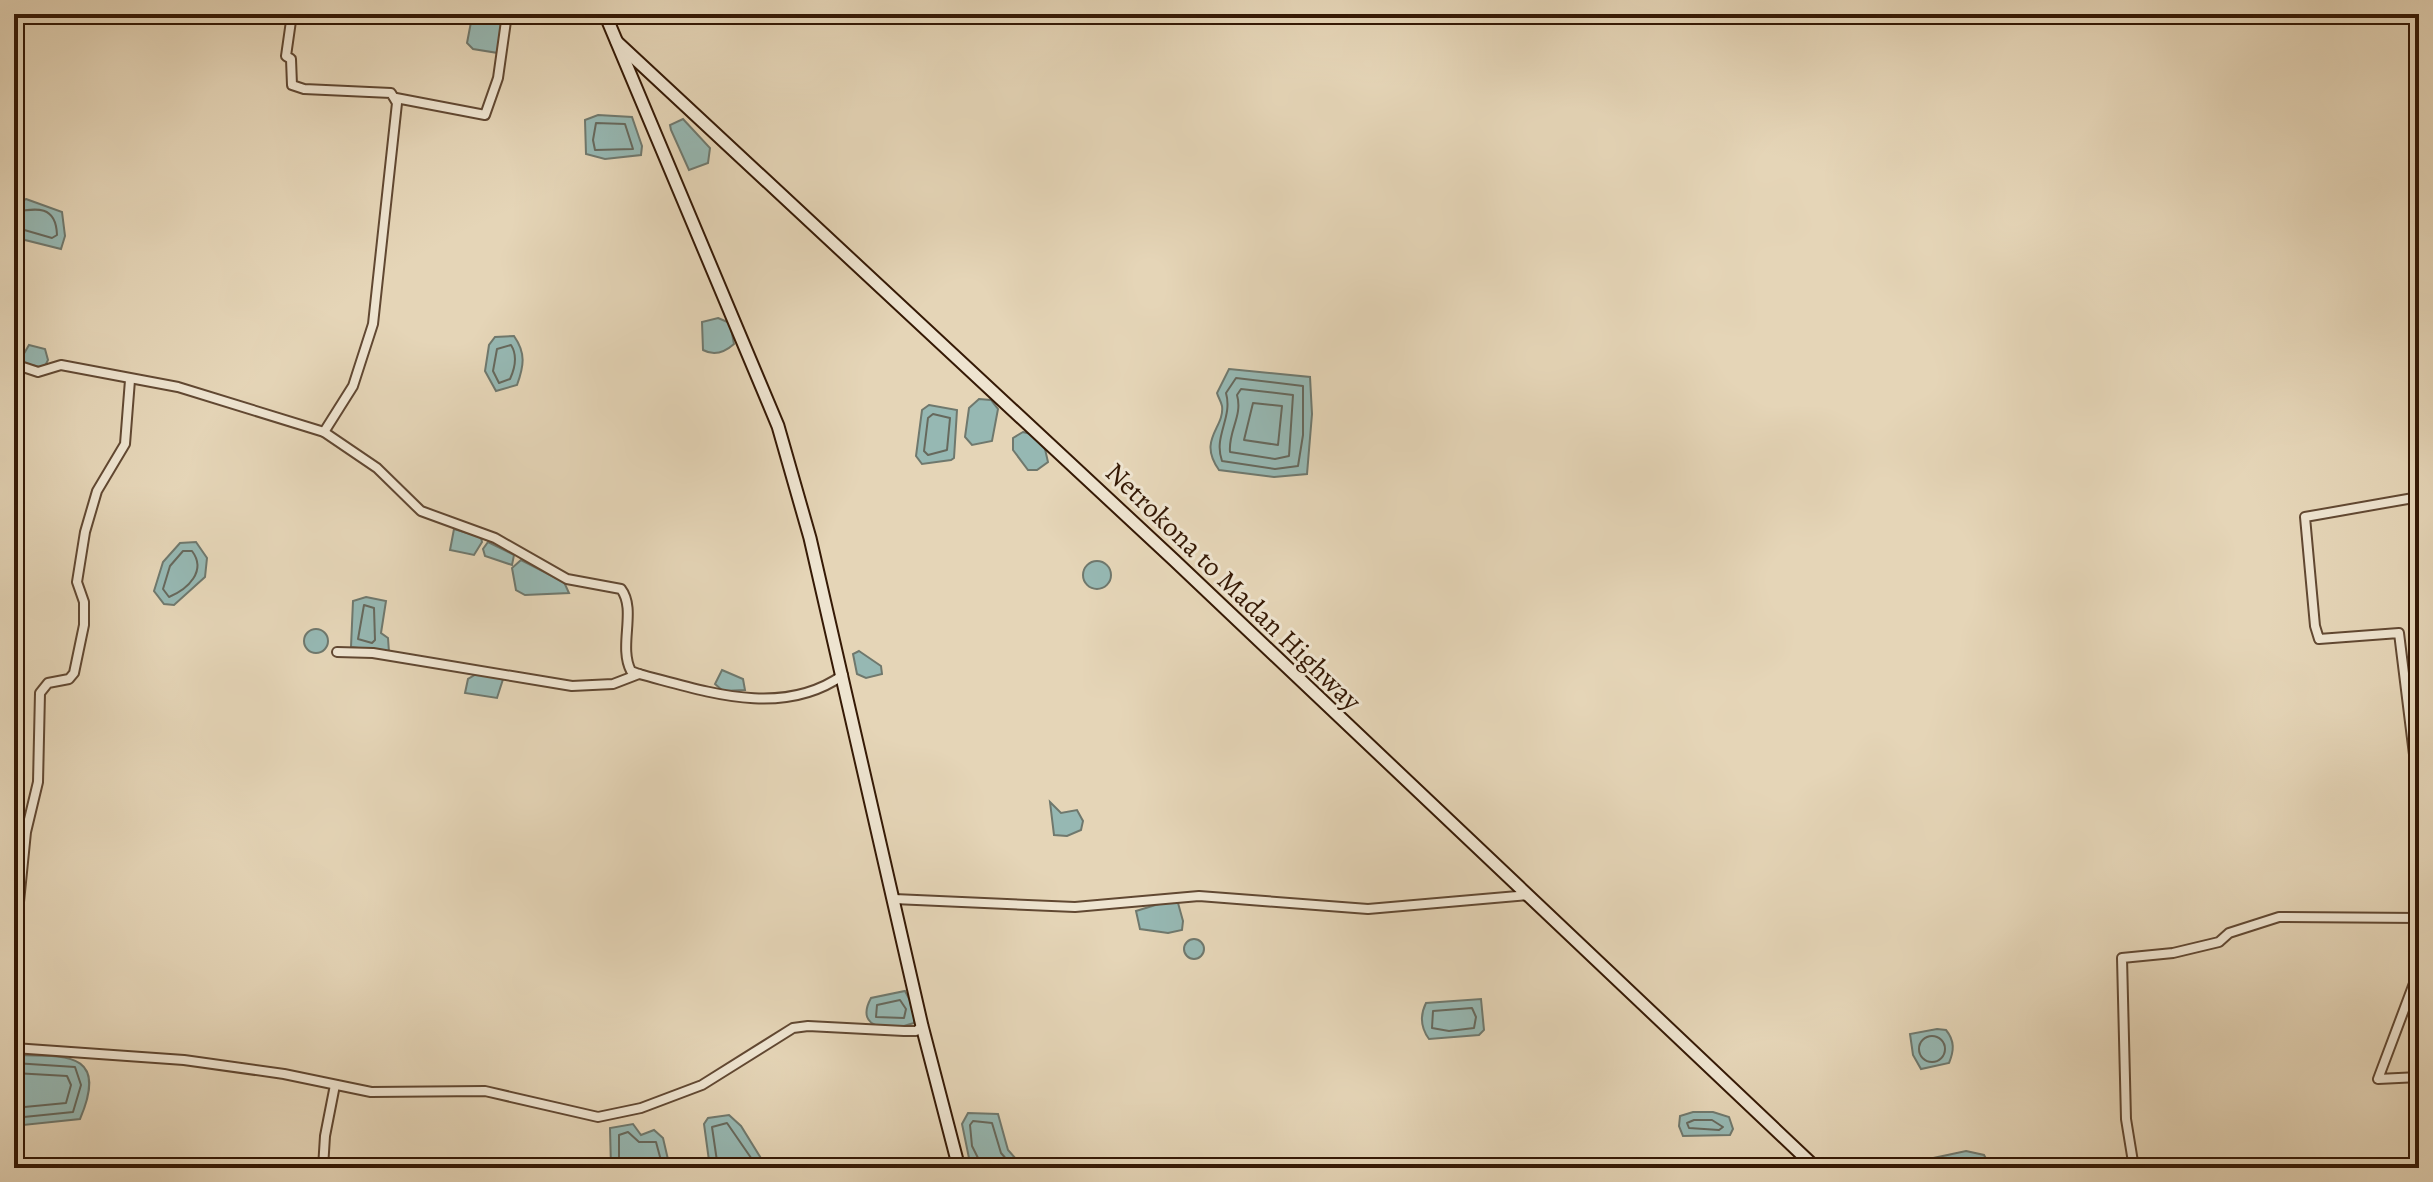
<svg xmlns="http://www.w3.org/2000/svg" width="2433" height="1182" viewBox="0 0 2433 1182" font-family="Alegreya,serif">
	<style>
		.water { fill: #96b8b3; stroke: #6f786d; stroke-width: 2 }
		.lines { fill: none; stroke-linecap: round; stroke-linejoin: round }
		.shore { stroke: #66685c; stroke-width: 2 }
		.street-casing { stroke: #614832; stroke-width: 12 }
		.secondary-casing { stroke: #351905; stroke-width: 15 }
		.street { stroke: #eee4d0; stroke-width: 8 }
		.secondary { stroke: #eee4d0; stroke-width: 11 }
		.labels { text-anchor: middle; stroke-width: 6; stroke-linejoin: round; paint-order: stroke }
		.street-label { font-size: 28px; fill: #351905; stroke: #eee4d0 }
	</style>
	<rect width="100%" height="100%" fill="#e5d5b7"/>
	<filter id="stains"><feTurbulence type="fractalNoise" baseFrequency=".0025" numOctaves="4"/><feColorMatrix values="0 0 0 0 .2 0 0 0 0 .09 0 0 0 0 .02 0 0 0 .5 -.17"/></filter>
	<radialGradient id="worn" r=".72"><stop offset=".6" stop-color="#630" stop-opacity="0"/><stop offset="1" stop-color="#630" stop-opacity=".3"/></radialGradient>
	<g class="water">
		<path d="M485,19L502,24L498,53L473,49L467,43L471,22Z"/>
		<path d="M598,115L632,117L642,146L641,155L605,159L586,154L585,120Z"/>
		<path d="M683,119L710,148L708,163L689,170L671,130L670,125Z"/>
		<path d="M26,199L62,212L65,236L61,249L25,240L14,231L18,203Z"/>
		<path d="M718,318L730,323L734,344C725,352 714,356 703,350L702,322Z"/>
		<path d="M514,336C526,353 524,366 517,385L496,391L485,371L489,345L495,337Z"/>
		<path d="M29,345L45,349L48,360L44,368L19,362Z"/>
		<path d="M1229,369L1310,377L1312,414L1307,474L1274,477L1219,470C1197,439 1225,428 1222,406C1221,401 1218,397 1217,393Z"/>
		<path d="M979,399L991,400L998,409L992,441L972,445L965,437L969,408Z"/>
		<path d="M929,405L957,410L954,458L951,460L922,464L916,456L922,410Z"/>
		<path d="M1023,432L1031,434L1045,449L1048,462L1037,470H1028L1013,450V438Z"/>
		<path d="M454,529L481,537L482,542L474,555L450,550Z"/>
		<path d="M196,542L207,558L205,577L174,605L164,604L154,591L163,562L180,543Z"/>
		<path d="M488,542L514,555L512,565L485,556L483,549Z"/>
		<path d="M521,560L564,582L569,593L525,595L516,590L512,568Z"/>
		<circle cx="1097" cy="575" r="14"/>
		<path d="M366,597L386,601L381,633L388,638L389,652L351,647L353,601Z"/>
		<circle cx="316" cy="641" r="12"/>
		<path d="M859,651L881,666L882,674L866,678L857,674L853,654Z"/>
		<path d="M722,670L743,679L745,690L723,691L715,684Z"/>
		<path d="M478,673L504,676L497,698L465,693L468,679Z"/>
		<path d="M1050,802L1061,813L1077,810L1083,821L1081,830L1067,836L1054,835Z"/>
		<path d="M1162,903H1178L1183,921L1182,930L1168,933L1140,929L1136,911Z"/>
		<circle cx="1194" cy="949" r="10"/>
		<path d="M905,991L914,1008V1023C893,1031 853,1031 871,998Z"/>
		<path d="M1481,999L1484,1030L1479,1035L1429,1039C1421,1028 1420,1015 1426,1003Z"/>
		<path d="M1937,1029L1946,1030C1955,1041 1954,1051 1949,1063L1921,1069L1913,1055L1910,1034Z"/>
		<path d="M14,1055C66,1056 109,1051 80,1119L14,1126Z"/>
		<path d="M1693,1112H1713L1729,1117L1733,1129L1730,1135L1683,1136L1679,1126L1680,1116Z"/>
		<path d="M968,1113L998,1114L1008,1150L1023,1167L970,1163L962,1124Z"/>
		<path d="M729,1115L741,1126L767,1168H710L704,1124L708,1118Z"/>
		<path d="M633,1124L641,1135L654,1130L663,1138L670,1168H611L610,1128Z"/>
		<path d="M1966,1151L1984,1155L1991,1168H1924L1929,1159Z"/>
	</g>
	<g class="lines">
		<g class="shore">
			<path d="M596,123L625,124L633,149L595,150L593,140Z"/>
			<path d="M14,212C37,208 56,205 57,235L52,238L14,227"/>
			<path d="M511,345C518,356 515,368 510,379L499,383L493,371L497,349Z"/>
			<path d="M1236,378L1303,386V435L1298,466L1275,469L1222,461C1213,436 1233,418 1226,393Z"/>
			<path d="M1241,389L1293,395L1289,456L1275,459L1230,452C1228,431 1243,416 1237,395Z"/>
			<path d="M1253,403L1282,406L1278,445L1244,440Z"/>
			<path d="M933,414L950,418L947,450L928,455L924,451L928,418Z"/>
			<path d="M183,551H192C207,571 188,589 169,597L163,589L170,566Z"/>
			<path d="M364,605L374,608L375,640L372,643L358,639Z"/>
			<path d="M900,1000L906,1009L904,1018L876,1017L877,1005Z"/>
			<path d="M1472,1008L1476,1017L1474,1028L1449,1031L1432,1028L1433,1011Z"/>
			<circle cx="1932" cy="1049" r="13"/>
			<path d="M14,1063L75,1067L81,1085L73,1112L14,1118"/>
			<path d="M14,1073L67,1076L71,1085L66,1103L14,1108"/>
			<path d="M1694,1120H1712L1723,1127L1719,1130L1689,1128L1687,1123Z"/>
			<path d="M619,1168V1135L628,1132L639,1142H656L663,1168"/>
			<path d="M718,1168L712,1127L727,1123L758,1168"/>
			<path d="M983,1168L972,1146L970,1125L973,1121L992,1123L1001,1153L1014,1168"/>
		</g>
		<defs>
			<g id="street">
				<path d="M292,14L286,56L291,59L292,85L304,89L391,93L397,103L373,324L353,386L324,432"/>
				<path d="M396,98L485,115L498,78L507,14"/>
				<path d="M14,364L38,372L61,365L178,387L324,432L377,468L421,511L495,538L567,579L621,589C637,610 618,646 631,671L639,674C705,691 781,719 843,675"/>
				<path d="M2419,497L2305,517L2315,626L2319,639L2399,633L2419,795"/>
				<path d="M337,652L373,653L572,686L613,684L639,674"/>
				<path d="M894,899L1075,907L1199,896L1368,909L1528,895"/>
				<path d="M14,952L26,832L38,782L40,693L48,683L69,679L74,673L84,625V602L77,582L85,532L97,491L125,444L130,380"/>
				<path d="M2419,970L2378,1079L2419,1077"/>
				<path d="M14,1048L184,1060L284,1074L371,1092L485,1091L598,1117L641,1108L702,1085L793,1028L808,1026L904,1031H916L922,1026"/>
				<path d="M323,1168L325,1136L335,1085"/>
				<path d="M2134,1168L2126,1119L2122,958L2173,953L2219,942L2229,933L2279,917L2419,918"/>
			</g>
			<g id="secondary">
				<path d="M605,14L778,426L810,538L922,1026L959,1168"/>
				<path d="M617,42L1174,560L1816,1168"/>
			</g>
		</defs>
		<use href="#street" class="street-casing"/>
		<use href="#secondary" class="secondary-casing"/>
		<use href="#street" class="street"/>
		<use href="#secondary" class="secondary"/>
	</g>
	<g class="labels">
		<g class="street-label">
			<text transform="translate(1234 586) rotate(44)" y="10">Netrokona to Madan Highway</text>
		</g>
	</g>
	<rect width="2433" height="1182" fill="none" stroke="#e5d5b7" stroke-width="48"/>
	<rect x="16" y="16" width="2401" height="1150" fill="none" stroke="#351905" stroke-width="4"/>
	<rect x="24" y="24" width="2385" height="1134" fill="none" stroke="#351905" stroke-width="2"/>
	<rect width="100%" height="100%" filter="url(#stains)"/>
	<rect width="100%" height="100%" fill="url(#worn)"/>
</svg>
